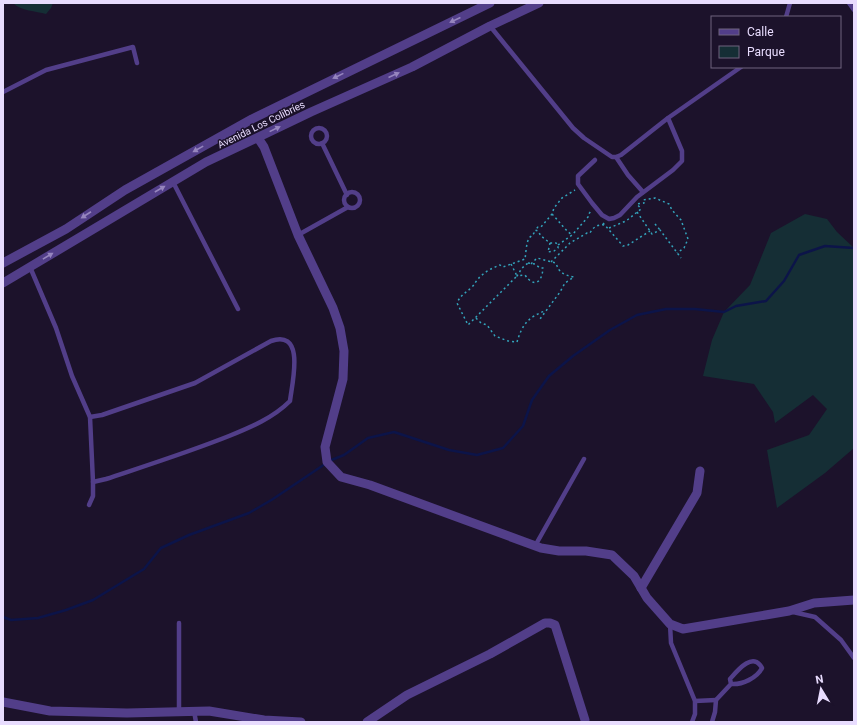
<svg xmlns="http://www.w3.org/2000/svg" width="857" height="725" viewBox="0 0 857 725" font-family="Roboto,sans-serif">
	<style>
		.green { fill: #152e35 }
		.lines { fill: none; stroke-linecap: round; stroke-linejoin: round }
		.stream { stroke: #0c1449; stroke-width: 2.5 }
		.path { stroke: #33a3bb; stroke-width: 1.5; stroke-dasharray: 2 3; stroke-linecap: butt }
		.service { stroke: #523e89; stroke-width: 4.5 }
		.minor { stroke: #523e89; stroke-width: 9 }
		.oneway { fill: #9685be }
		.labels { text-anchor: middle; stroke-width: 3; stroke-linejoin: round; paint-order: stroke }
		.street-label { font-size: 10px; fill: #e8dcfe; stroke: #1c122b }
	</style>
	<rect width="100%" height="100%" fill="#1c122b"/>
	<g class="green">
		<path d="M13,3H53L51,8L46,14C36,11 21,11 13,3Z"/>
		<path d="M805,214L827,219L837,232L854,248V448L825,473L777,508L767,450L809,435L827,409L813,395L775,423L773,412L754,384L703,376L712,340L724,312L750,285L771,233Z"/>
	</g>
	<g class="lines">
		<g class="stream">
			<path d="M329,461L344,455L368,438L394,432L449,450L477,455L503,448L523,426L532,400L549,376L573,356L610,330L637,315L666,309H695L724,312L736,306L766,301L784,281L799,255L825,246L854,248"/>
			<path d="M3,617L11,620L38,618L66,610L93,600L144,569L161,548L189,535L249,513L273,499L325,464"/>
		</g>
		<g class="path">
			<path d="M637,212L652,234L660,230L681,258"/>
			<path d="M552,214C559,221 564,229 572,235"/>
			<path d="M603,223L623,246L628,245L650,231"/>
			<path d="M655,224L660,230"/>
			<path d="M609,228L626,221L641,209L637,204L644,203L643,200L655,198L669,204L672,210L681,220L688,239L684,248L677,253"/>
			<path d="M550,243L548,252L554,251L558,248V245L556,243H550L541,236L538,231L535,230L538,227H541L552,214L554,208L562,198L575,190"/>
			<path d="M558,245L572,235L588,217V215L591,211"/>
			<path d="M551,262L570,243L587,233H590C593,227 598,224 605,225"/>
			<path d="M528,263L535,264L540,268H543C542,283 534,288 525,275L517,276L522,268Z"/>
			<path d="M511,264L517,276L468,325L457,303C461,294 466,293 472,287C475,284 476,281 478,279C484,272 492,268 500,265L503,267L525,259C526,253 526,244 529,238C532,235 534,235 535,230"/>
			<path d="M531,264L537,258L556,263C559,273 564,275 574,277L565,283L560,292L540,319"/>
			<path d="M476,318L481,323L487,325L495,336L508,341L517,342C522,325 528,317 545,311"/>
		</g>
		<g class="service">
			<path d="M849,3L854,10"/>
			<path d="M786,17L790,3"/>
			<path d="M490,26L573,128L584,138L612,157H616L621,155L668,118L741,67"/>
			<path d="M3,92L46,70L133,47L137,63"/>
			<circle cx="319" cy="136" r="8"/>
			<path d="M322,143L347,195"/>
			<path d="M616,157L628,175L643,192"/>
			<path d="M595,160L578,176V184L592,203L602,215L609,219L614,218L620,215L637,197L673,170L682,161V151L668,118"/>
			<path d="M173,182L238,309"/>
			<circle cx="352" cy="200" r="8"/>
			<path d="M298,235L348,207"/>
			<path d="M30,267L56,328L72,376L90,417L93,482V496L89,505"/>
			<path d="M90,417L102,415L195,383L271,341C306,329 292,383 290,401C273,418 251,427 229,436C189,452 148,465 106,479L93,482"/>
			<path d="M535,546L584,459"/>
			<path d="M793,612L815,617L841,640L854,658"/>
			<path d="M670,624L671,643L695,701V714L692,722"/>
			<path d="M695,701L716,700"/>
			<path d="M194,711L196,722"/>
			<path d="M179,712V623"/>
			<path d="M712,722L715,712L716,700L731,684C742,685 757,678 762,668C753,651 737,671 730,679L731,684"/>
		</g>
		<g class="minor">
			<path d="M258,138L264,147L298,235L333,308L340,328L344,351L343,379L325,447L327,462L341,477L370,485L541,548L559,551H586L612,555L634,576L647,598L670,624L683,629L789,611L814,603L854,600"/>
			<path d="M3,263L66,229L125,190L252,119L490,3"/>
			<path d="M3,283L206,162L311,112L412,67L490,26L539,3"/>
			<path d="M641,588L697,493L700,471"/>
			<path d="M3,702L50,711L127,713L209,711L264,720L301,722"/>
			<path d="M367,722L407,695L490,654L545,623H550L555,625L585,720"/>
		</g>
	</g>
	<defs><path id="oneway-solid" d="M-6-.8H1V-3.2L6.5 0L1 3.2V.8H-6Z"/></defs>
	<g class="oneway">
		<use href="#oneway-solid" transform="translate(455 20) rotate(155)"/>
		<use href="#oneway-solid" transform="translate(394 75) rotate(-24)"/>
		<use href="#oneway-solid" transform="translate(338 76) rotate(154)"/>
		<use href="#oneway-solid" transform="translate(275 129) rotate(-26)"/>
		<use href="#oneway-solid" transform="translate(198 149) rotate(151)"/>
		<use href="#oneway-solid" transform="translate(160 189) rotate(-30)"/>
		<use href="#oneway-solid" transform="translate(86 215) rotate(147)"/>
		<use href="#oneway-solid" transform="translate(48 256) rotate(-31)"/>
	</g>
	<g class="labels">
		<g class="street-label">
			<text transform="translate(261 124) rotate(-26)" y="4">Avenida Los Colibríes</text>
		</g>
	</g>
	<rect width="857" height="725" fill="none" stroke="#e8dcfe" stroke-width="8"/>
	<rect x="711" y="16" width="130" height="52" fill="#1c122b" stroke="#6e637f"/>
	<rect x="719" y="29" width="20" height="6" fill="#523e89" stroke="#6e637f"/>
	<text x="747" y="36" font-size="12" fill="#e8dcfe">Calle</text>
	<rect x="719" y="46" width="20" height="12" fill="#152e35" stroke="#6e637f"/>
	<text x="747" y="56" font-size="12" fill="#e8dcfe">Parque</text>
	<g transform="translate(821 689) rotate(350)" stroke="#1c122b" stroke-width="3" paint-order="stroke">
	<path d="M0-3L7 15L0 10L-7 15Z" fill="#e8dcfe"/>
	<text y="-6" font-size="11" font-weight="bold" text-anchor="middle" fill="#e8dcfe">N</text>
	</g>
</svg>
